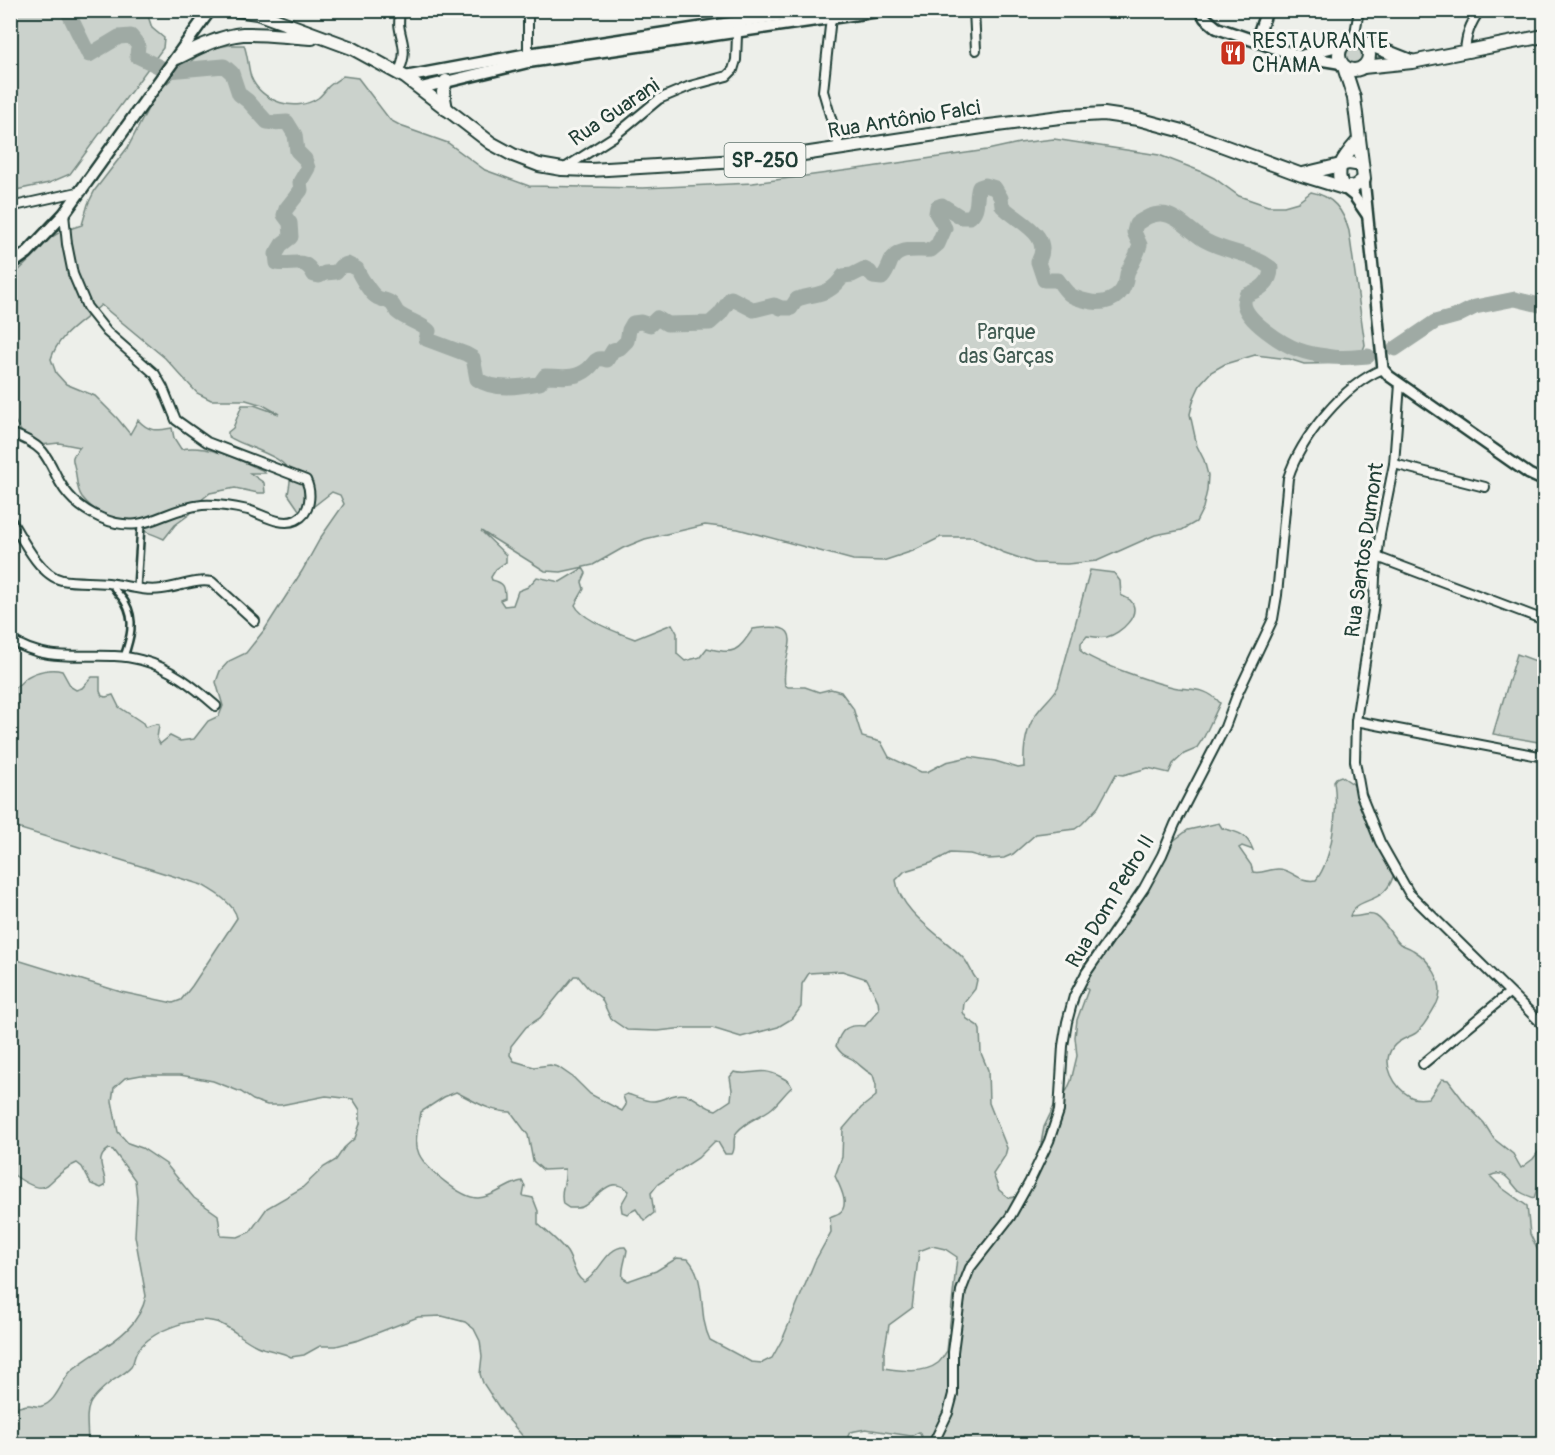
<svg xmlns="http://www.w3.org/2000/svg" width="1555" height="1455" viewBox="0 0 1555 1455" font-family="Pangolin,sans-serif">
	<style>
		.green { fill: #cbd2cc; stroke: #758880; stroke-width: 1.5; fill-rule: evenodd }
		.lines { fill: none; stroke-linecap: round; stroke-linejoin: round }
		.river { stroke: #9faaa4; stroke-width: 15 }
		.pedestrian-casing { stroke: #1f3d34; stroke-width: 10 }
		.minor-casing { stroke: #1f3d34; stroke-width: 12 }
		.tertiary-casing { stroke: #1f3d34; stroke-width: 14 }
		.secondary-casing { stroke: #1f3d34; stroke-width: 15 }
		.primary-casing { stroke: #1f3d34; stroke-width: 16 }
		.pedestrian { stroke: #f6f6f2; stroke-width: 5 }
		.minor { stroke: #f6f6f2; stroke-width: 8 }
		.tertiary { stroke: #f6f6f2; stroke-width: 9 }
		.secondary { stroke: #f6f6f2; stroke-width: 10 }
		.primary { stroke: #f6f6f2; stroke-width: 12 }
		.labels { text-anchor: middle; stroke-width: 6; stroke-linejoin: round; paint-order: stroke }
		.shield { fill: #f6f6f2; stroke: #60746d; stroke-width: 1.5 }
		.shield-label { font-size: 20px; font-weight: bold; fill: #1f3d34 }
		.poi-label { font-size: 21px; fill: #1f3d34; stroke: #f6f6f2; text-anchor: start }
		.street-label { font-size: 21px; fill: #1f3d34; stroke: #f6f6f2 }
		.park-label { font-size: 21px; fill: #415b52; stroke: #f6f6f2 }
	</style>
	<rect width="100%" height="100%" fill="#edefea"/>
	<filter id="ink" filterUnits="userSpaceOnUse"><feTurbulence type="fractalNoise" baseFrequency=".0167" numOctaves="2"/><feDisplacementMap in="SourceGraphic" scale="12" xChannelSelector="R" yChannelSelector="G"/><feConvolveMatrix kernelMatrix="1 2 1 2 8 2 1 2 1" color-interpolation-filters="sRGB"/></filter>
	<g filter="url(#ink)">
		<g class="green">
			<path d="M11,10L149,11L147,13L152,28L164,38L163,48L70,174L49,183L11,191Z"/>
			<path d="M229,45H244C248,56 248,67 251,77C261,102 296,113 318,98C322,95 325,91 328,87C332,83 338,80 343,76L358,78L390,120L403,127L448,143L485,170L529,186L643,188L753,183L850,170L987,150L1019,143L1054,139L1159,155L1200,171L1214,178L1239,196L1268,206H1284L1298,202L1311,192C1333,196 1343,210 1349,231L1365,345L1358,363L1304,364L1289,359L1255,355L1225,364L1211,372L1201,383L1194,398L1190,414L1197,446L1204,460L1208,475L1207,491L1203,508L1196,522L1182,530L1155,535L1097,561L1067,564L1034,563L1002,552L973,537H941L913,551L883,561L853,560L738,529L705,525L645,539L623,548L593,565L561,572L545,571L481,531L506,555V562L496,569L491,577L492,580C504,583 505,586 505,598L500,600L504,606L513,605L518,591L528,587L537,577L560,582L583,568L586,573L582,582L584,589L575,605C582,620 618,633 635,639L672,624L677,633V654L685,661L700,657L707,648C735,655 737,652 753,629C815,619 779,653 785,685L788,687H805L819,692L831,689L841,692L853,708L862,737L881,742L889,757L921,772H927L946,762L969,757L995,761L1018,768L1024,767C1023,746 1026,725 1040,709C1046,701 1053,696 1058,687L1090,570L1114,573L1120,581L1121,595C1124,597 1127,598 1130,600C1143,614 1120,634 1107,637C1101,638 1093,637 1087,636L1081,643V651C1092,662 1160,685 1178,688C1195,690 1207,688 1220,703L1204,737L1196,749L1184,754L1173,764L1169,773L1148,768L1123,775L1116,774L1098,807L1082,824L1075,829L1036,834L1013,854L1004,858L989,859L970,854L950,853L931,863L905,871L896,880C900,914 945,937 965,960C970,966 971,973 977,980L975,989L964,1003L963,1012L967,1019L978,1026L980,1030L981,1053L988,1070L989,1103L1007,1148L1005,1156L993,1174L999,1190L1009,1198L1015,1197L1033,1170L1040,1149L1044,1127L1058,1098L1067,1090L1071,1081L1077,1056L1075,1037L1077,1020L1088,990L1086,988L1080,991L1078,980L1083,966L1102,941L1125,923L1130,909L1165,847L1188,830L1219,823L1222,828C1238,832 1247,834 1253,850L1242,846L1239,848L1251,865L1253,872C1262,874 1269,869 1278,869C1292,869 1299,883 1316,880C1333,859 1338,807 1334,781L1336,778L1341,776L1353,784L1395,870C1387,908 1357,894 1350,916C1359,919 1366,911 1376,916C1386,922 1391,936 1400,944C1404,946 1409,947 1413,950C1429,959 1447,984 1437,1003C1432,1012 1424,1027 1416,1033C1408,1038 1399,1039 1393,1047C1380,1064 1395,1088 1411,1097C1417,1100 1423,1099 1429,1098L1442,1079L1448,1080L1466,1104L1484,1123L1494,1139L1513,1154L1521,1168L1533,1159L1542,1147H1544V1184L1537,1189L1534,1198C1529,1196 1523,1194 1519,1191C1510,1182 1505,1168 1490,1176L1502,1188L1527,1206L1530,1234L1540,1255L1539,1269L1544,1284V1444H925L919,1432L911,1436L866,1429L850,1432L848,1436L851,1444H533L526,1440L502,1412L483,1383L480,1374L482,1356L480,1341L474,1329L465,1322L442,1316L418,1317L359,1340L336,1346H320L304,1355L291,1357C281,1351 268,1351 257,1346C244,1340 234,1330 221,1324C197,1313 153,1330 138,1350C134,1355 134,1363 131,1367C126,1373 118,1377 112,1381C82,1405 87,1408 88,1444H11V1410C16,1408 23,1405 29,1405C33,1405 38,1408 42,1406C57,1402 62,1379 72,1370C99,1347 137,1336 146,1296L135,1236L137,1198L135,1180L113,1150L109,1149C92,1160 107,1171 105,1186L101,1188L91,1184L82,1167L77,1163C43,1177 54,1204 11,1173V958L121,992L173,1003L181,1000L192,986L237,918C234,903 214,892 202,885L11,826L10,690C18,687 21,682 27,677C37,671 51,668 62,671L71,687L76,690L82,688L92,677H100V691L102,696L106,697L113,695L119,707L143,723L145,727L156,724L159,725L157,738L160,744L170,736L180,741L194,739L208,721L219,716L223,706L216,682L220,671L229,661L246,653L265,629L302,571L321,537L344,504L340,495L332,492L305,513H301L288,494C289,488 291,481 290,475C289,456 240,446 228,436V432L233,428L242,405H254L279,414L263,405L246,400H211L197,393L165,358L101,305C83,322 59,333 51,359L56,373L66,384L95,396L117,418L130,434L138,420C149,432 156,431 172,428L174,438L181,449C209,444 237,459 262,470L265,473H250L264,483L265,493H258L235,488L210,493L200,501L190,514L175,525L164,539C137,526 101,522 82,497C77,490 77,482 76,475C74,458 68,461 80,447L59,443L31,446C24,438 20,428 14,420L11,421L10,280L13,276L39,251L47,240L60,232L82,225L88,204L95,190L128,147L156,93L198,55L214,48ZM842,971L867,979L878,1001L879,1010L865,1026C847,1024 841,1029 836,1046C844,1059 847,1054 856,1062C863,1068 864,1070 873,1075L876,1085V1096L861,1108L843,1129L842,1157L835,1176C839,1185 851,1206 839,1213C836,1215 833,1215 830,1217L831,1232L815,1261L783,1338L772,1358L762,1363L751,1362L710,1340C697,1314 708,1281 688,1259L677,1258L656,1271L628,1281L623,1278C621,1270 626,1259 627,1250L625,1247C606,1246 599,1275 584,1282C573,1274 574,1263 567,1252C559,1241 548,1233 538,1224V1211L533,1198L523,1196L525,1186L522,1181C506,1184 495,1197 478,1198C461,1198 426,1169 419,1154C413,1141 419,1125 421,1112L444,1097L456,1092C475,1101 489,1112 511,1112L528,1135L533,1161L543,1170L565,1169C567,1184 559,1188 563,1204L569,1208C574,1208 579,1209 584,1206C598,1198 610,1173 629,1191L621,1205L622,1212L627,1214L636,1209L642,1218L645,1220L654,1213L651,1193L658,1184L698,1158L715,1141L718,1142L725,1154H732C737,1147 731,1139 737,1132C747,1120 761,1117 772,1108C779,1102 785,1093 792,1087C789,1081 787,1080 781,1077C759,1065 755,1077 734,1072L730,1077L732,1090L731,1100L716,1110C704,1108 698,1098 687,1095C675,1092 666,1099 654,1101C646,1102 635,1096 627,1094L623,1096L626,1105L622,1111L590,1094L574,1078L558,1067L550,1065L534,1067L514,1061L510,1055L511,1046L526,1027L540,1018L574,976H578L587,987L601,998L611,1019L627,1030L658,1031L685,1028H712L741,1037L778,1027L793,1018L801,1007L802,984L809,973ZM141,1075H180L213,1081L241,1092L253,1100L267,1105H281L326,1096L353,1099L360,1110V1124L355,1138L344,1148L336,1160L324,1167L302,1188L267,1208L250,1232L238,1237L221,1236L218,1215L194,1198L166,1164L142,1148L128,1143L118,1132L112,1101L114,1088L125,1078ZM932,1246L945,1249L957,1257L947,1351C944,1355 941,1361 938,1363C924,1374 901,1371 884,1368V1353L889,1325L912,1308L919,1251Z"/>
			<circle cx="1354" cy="57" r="9"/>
			<path d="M1517,654L1544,664V743L1493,734Z"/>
		</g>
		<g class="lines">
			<g class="river">
				<path d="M67,10L89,55L119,37L131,36L138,45L137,56L168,71L224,66L232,73L239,94L248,101L267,122L272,123L287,122L295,135L297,151L305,159L308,168L300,182L301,190L286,209L284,215L290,223L291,237L282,244L276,254L277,263C294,266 305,256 314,275L319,276L325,273L336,272L341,266L347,264L357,269C359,275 370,292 375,296C379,300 387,299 392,304C394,306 395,309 397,312C406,320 419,322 429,331L426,339L466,354L473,358L477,379C494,391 520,387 540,383L545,376C559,376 575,380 588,369C596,363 594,356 607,360L613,350L620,348L627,341L629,330L633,323L641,322L650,325L657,318L667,324L710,323L720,314L731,298L754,310L774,305L781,308H791L797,299C817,293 830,296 843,276L852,275L864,269L870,272L873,277L882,278C887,272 888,268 891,261C899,246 918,251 931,250L938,244L945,228L936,213L937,207L942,205L961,217H970C980,208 975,199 979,187L985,185L995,188L1001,198L1002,206C1018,222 1054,235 1038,262L1044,280H1058C1067,294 1070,297 1087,301C1102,305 1119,301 1125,284C1127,280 1126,275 1128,271C1133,262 1137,255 1140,245L1134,232L1136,224C1144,219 1152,213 1162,214C1178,215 1193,234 1206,241C1228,253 1250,252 1271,268C1271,283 1260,290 1246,295C1245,297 1244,301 1244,303C1245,320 1284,345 1299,350C1307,353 1318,355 1326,356C1340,359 1354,357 1368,356"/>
				<path d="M1395,349L1435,322L1457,316L1475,307L1515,299L1544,306"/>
			</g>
			<defs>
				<g id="pedestrian">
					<path d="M112,583C114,591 121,595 125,602C136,621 130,639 124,657"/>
					<path d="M137,588L141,525"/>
				</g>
				<g id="minor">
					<path d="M974,10L976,50"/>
					<path d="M831,17L823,91L840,149"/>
					<path d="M1354,39L1359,10"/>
					<path d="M1465,52C1466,35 1470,24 1480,10"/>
					<path d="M528,58V10"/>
					<path d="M398,73C413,44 393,34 401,10"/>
					<path d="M563,169L613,137L659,99L690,86L727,76L733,70L736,60L738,10"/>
					<path d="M10,207L82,191"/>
					<path d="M1400,384L1394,464L1380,534L1375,577L1374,603L1356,721L1355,761L1361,795L1380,842L1409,893L1544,1026"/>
					<path d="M10,433C22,437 33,442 42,451C48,458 52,467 56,475C66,496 79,508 101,518C145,537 161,509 202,505C216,504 234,507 248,510C262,514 281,527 296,520C311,513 312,493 306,480L207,442L176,420L163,388L155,374L107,332L87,307L73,274L67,244L64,214"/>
					<path d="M1394,464L1485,487"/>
					<path d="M10,519C21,537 40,576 62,580C77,583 93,581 108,583C126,585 143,592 162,589C179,587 195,579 212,582L255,621"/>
					<path d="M1377,557L1544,620"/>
					<path d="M10,639C52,668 96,648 141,660C171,668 193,686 216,706"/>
					<path d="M1356,721L1544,757"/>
					<path d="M1423,1064L1509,993"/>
					<path d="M933,1444L948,1413L953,1394V1352L961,1291L970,1268L1010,1217L1029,1183L1049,1141L1059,1111L1063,1046L1067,1022L1074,996L1086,973L1144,888L1162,855L1175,824L1225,727L1237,695L1273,619L1277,595L1288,478C1301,438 1343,385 1383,369"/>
				</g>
				<g id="tertiary">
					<path d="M1364,179L1383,369L1389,376L1529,474L1544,481"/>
					<path d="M1344,188L1354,196L1367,215"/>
				</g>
				<g id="secondary">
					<path d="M1201,10L1205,18L1217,28L1299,56L1341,63"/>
					<path d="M1256,41L1267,10"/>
					<path d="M1304,55L1341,45"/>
					<path d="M405,77L528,54L816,10"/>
					<path d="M421,88L528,62L885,10"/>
					<path d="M10,265L27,253L64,214L210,10"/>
				</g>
				<g id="primary">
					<path d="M236,10L257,13L352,48L405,77L491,143L513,155L539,165L562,169L591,170L770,159L989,126L1068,116L1104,114L1138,119L1183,131L1302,175L1344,188L1355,186L1364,179L1354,98L1344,67"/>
					<circle cx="1354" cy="55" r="15"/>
					<path d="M1363,42L1411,61"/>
					<path d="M177,58C197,48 220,36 243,34C266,33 289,37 312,38"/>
					<path d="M1363,67L1412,62L1544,36"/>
					<path d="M446,109L443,92L446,81"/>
					<path d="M1303,174L1349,163L1362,165"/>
					<path d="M1344,188C1331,169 1347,154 1359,140"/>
				</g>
			</defs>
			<use href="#pedestrian" class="pedestrian-casing"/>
			<use href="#minor" class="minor-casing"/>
			<use href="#tertiary" class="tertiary-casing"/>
			<use href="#secondary" class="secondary-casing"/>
			<use href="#primary" class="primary-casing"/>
			<use href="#pedestrian" class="pedestrian"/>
			<use href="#minor" class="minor"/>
			<use href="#tertiary" class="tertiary"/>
			<use href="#secondary" class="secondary"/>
			<use href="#primary" class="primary"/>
		</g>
	</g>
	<defs>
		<symbol id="restaurant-square" viewBox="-11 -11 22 22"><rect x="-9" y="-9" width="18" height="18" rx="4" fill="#c8321e" stroke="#f6f6f2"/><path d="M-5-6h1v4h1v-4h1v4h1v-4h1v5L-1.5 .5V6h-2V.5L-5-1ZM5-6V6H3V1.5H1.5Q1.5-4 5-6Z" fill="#fff"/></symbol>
	</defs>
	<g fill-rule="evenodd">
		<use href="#restaurant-square" x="1218" y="38" width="30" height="30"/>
	</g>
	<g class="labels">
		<rect class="shield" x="724.5" y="143" width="81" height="34" rx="4.5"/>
		<g class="shield-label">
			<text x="765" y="167">SP-250</text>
		</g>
		<g class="poi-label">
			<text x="1252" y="48">RESTAURANTE<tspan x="1252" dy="24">CHAMA</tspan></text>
		</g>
		<g class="street-label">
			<text transform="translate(614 112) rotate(-34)" y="7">Rua Guarani</text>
			<text transform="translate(904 119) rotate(-9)" y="7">Rua Antônio Falci</text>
			<text transform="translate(1364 550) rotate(-82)" y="7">Rua Santos Dumont</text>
			<text transform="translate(1110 901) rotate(-59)" y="7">Rua Dom Pedro II</text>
		</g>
		<g class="park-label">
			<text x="1006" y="339">Parque<tspan x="1006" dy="24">das Garças</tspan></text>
		</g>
	</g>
	<rect width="1555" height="1455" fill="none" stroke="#f6f6f2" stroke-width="36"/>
	<rect x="18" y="18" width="1519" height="1419" fill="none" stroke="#1f3d34" stroke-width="2" filter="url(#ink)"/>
</svg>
